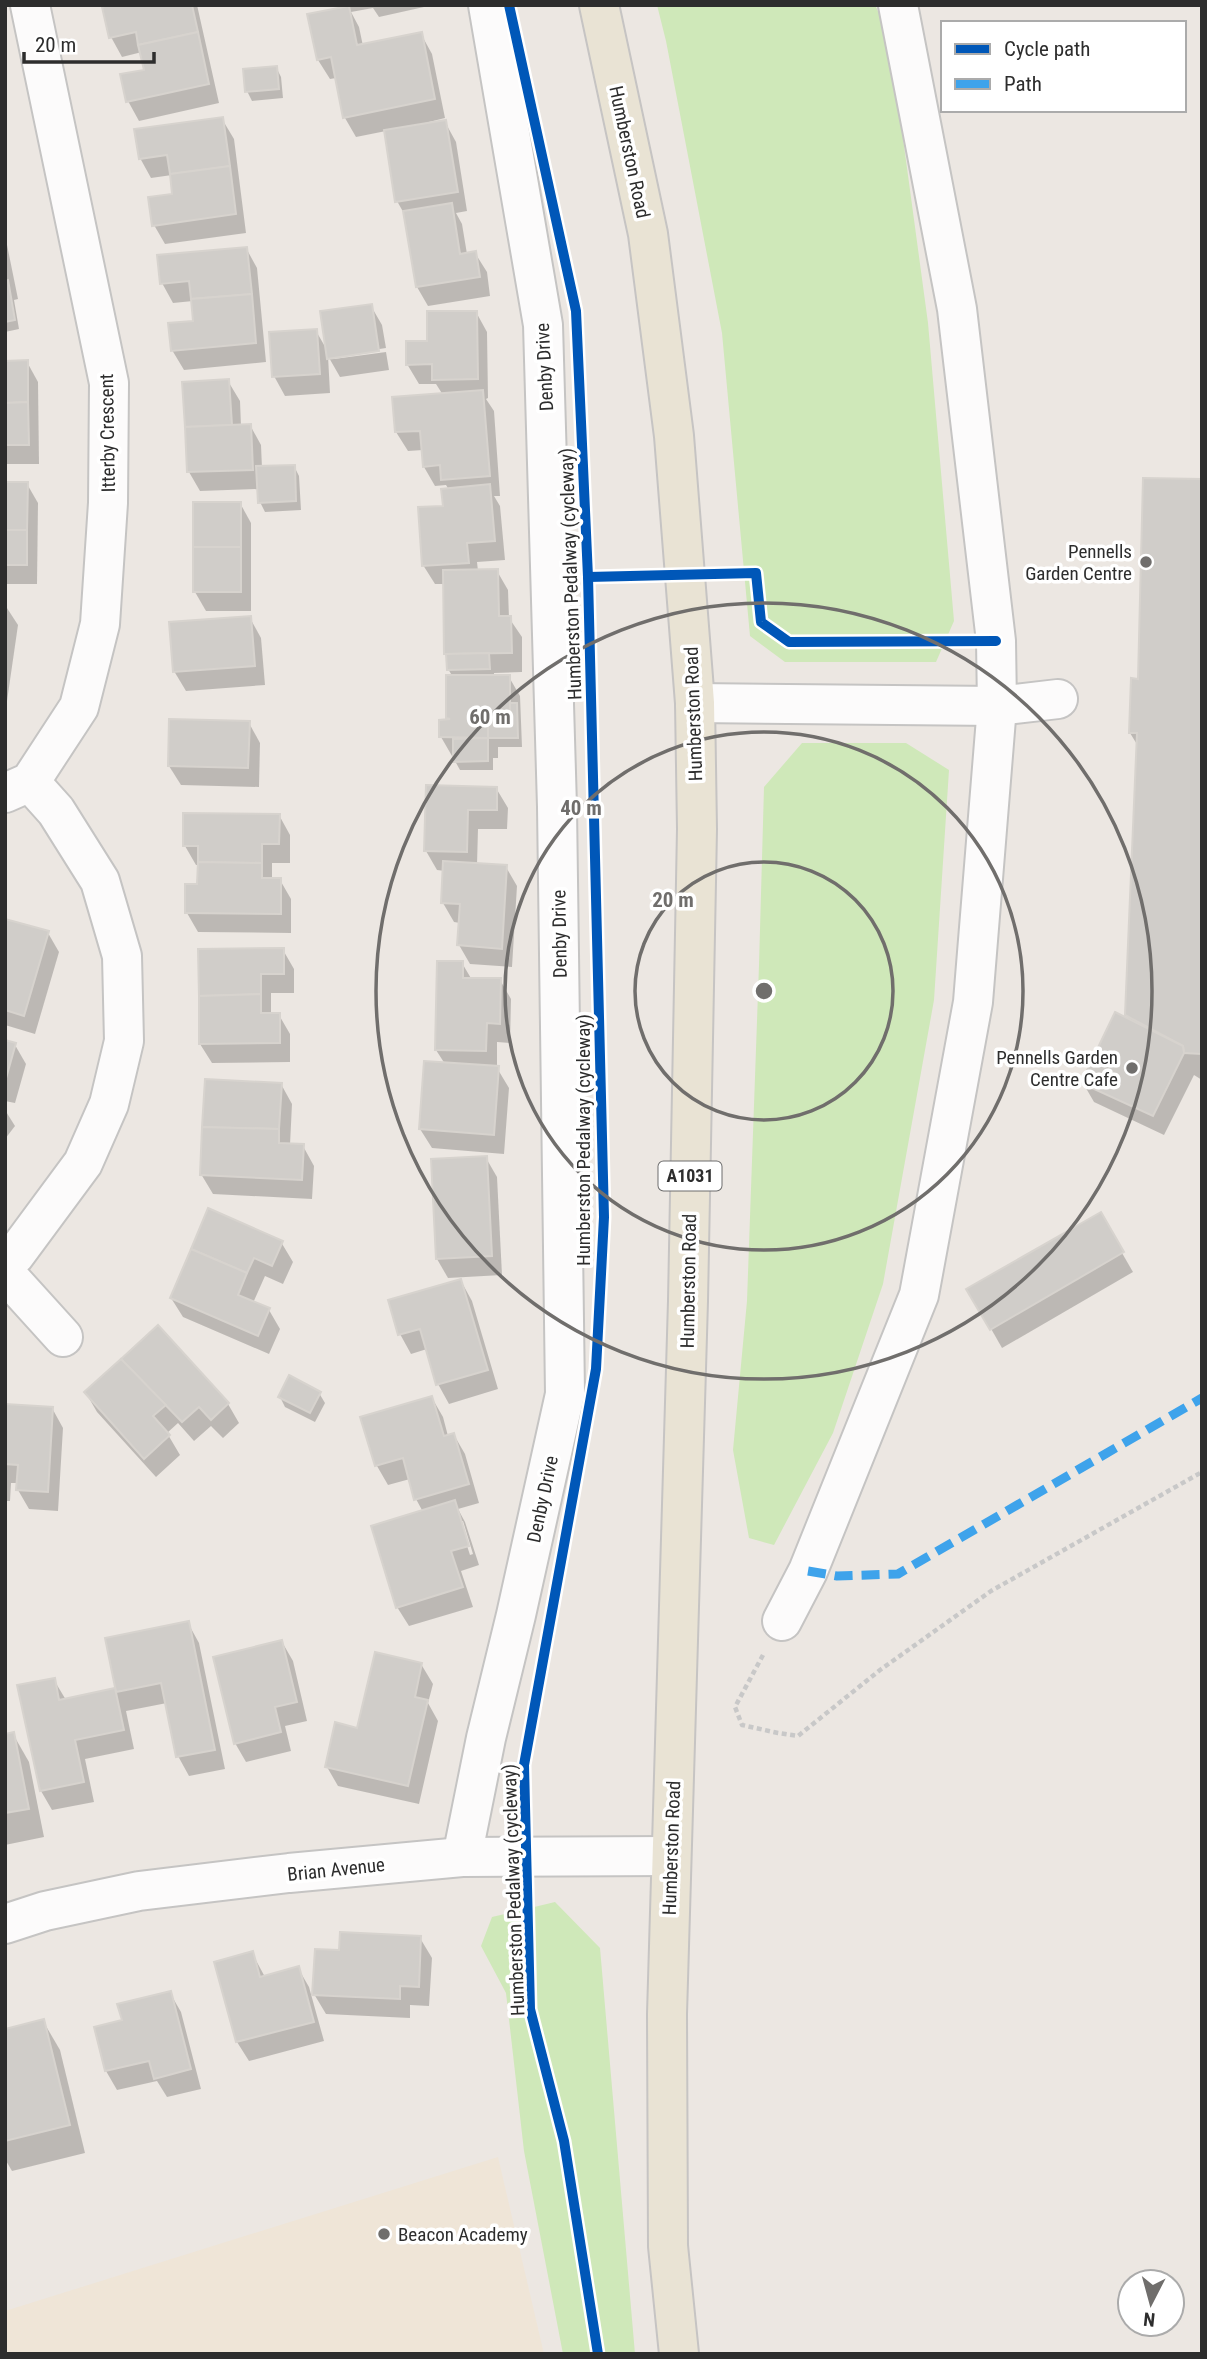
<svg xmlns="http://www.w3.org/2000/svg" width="1207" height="2359" viewBox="0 0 1207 2359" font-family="'Roboto Condensed',sans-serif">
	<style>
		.education { fill: #efe5d7 }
		.green { fill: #cfe8b9 }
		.shadow { fill: #0003; fill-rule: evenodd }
		.building { fill: #d0cdc9; stroke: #d7d3ce; stroke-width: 2 }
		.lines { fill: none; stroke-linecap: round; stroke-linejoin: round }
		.minor-casing { stroke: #c5c4c3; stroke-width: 42 }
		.major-casing { stroke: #c6c4c3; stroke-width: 42 }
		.path { stroke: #c8c8c8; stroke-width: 4.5; stroke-dasharray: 5 3.5; stroke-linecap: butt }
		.minor { stroke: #fcfbfb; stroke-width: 38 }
		.major { stroke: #e9e3d4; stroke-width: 38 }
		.quiet { stroke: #3ea3eb; stroke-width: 9; stroke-dasharray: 18 9; stroke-linecap: butt }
		.cycleway-casing { stroke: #fff; stroke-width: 15 }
		.cycleway { stroke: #0057b8; stroke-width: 10 }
		.ring { fill: none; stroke: #706e6c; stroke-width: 3.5 }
		.poi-dot { fill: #706e6c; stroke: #fff; stroke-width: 2.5 }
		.labels { text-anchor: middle; stroke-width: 7; stroke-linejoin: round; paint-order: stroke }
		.shield { fill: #fff; stroke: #6c6c6c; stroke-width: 2 }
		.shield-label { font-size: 18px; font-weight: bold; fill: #2d2d2d }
		.street-label { font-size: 19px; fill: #2d2d2d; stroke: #fff }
		.poi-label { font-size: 19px; fill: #2d2d2d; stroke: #fff; text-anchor: end }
		.centre { fill: #706e6c; stroke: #fff; stroke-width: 3.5 }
		.ring-label { font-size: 21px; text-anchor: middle; font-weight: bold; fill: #706e6c; stroke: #fff; stroke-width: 7; stroke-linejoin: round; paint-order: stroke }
	</style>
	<rect width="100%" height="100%" fill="#ece7e2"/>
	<path class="education" d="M498,2157L544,2354H5V2311Z"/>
	<g class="green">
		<path d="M657,5H875L889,35L928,323L954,621L936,662H785L750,636L722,333L666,41Z"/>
		<path d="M802,743H906L949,770L934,1000L883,1284L833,1433L774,1545L749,1538L733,1450L747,1301L759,965L764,787Z"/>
		<path d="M555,1902L600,1948L635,2354H563L524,2151L506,1993L481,1946L492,1917Z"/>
	</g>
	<g class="shadow">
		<path d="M117,5H197L219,103L139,121L128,101L146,71L142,52L122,57L111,37Z"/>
		<path d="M346,5H424V7L379,17L373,8L351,12L359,27L363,46L421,34L432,54L445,118L429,122V125L445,122L456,142L467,211L456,213L462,224L467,254L475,253L487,272L490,296L428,306L417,287L406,217L397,201L386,131L356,137L345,118L336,78L330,79L318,60L309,16L348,8Z"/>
		<path d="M276,67L281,77L283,98L252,101L247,91Z"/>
		<path d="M222,119L234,139L246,233L165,244L154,225L174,195L172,175L151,178L140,158Z"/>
		<path d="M5,235L18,299L14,300L19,329L5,332Z"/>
		<path d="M246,248L257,268L266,362L184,370L172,350L195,322L193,301L173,303L162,283Z"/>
		<path d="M371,306L382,325L386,348L334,356V359L386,352L389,370L340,377L328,356L330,393L285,396L274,376L316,331L327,350Z"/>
		<path d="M476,312L487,332L488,398L486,399L494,411L500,496H494L500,506L505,560L477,562L478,571H497L508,590L509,618L522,637V672L494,673V677H509L520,696L522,747H498V758H493V770H460L455,761V756H452L441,737L450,721L448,718L453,677L448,669L446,654L445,584H435L423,565L445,507L449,490L446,485L435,486L424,467L423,450L408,451L396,432L443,395L436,384H419L407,364L429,343Z"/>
		<path d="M5,362H27L38,382L39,464H5Z"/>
		<path d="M228,381L240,401L241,426L250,425L261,445L262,468L294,466L299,476L301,510L265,512L260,502L259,489L200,491L189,472Z"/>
		<path d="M1202,481V1080L1194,1075L1164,1135L1094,1102L1083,1083L1131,1022L1127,1014L1138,746L1130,733L1140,680Z"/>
		<path d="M5,484H27L38,503L37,584H5Z"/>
		<path d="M240,503L251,523V611H206L195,592Z"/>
		<path d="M5,605L18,625L6,708H5Z"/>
		<path d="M250,618L261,638L265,685L186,691L174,671Z"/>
		<path d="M249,723L260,743L259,787L181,785L169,766Z"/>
		<path d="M428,787L496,788L508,808L507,829H478L477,865L506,867L517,886L512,967L470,964L459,945L460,923L454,922L443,903L445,871L437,870L426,851Z"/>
		<path d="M279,815L290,835V863H272V880H280L291,899V933L198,932L187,913L199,886V865H196L185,846Z"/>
		<path d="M5,921L48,933L59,952L35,1034L5,1025Z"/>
		<path d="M283,950L294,969V993H271V1015H279L290,1034V1062L212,1063L200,1044V951Z"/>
		<path d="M462,963L472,980H500L511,999L510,1043L497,1042V1068L509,1088L504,1154L432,1148L420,1129L445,1064L436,1050Z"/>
		<path d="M5,1042L15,1045L26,1064L15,1103L5,1101Z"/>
		<path d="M281,1084L292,1104L290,1145L303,1146L314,1166L312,1199L213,1194L201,1174Z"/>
		<path d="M5,1110L15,1126L5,1139Z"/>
		<path d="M486,1158L497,1177L502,1275L448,1278L437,1259Z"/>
		<path d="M1100,1215L1133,1272L1002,1348L969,1290Z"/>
		<path d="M281,1242L293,1262L283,1284L265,1276L253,1303L269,1310L280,1329L269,1354L183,1317L171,1298Z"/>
		<path d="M461,1281L472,1301L498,1389L449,1404L438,1384L427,1349L411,1354L400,1334Z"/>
		<path d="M86,1393L228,1404L239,1423L223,1438L211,1426L194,1441L178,1423L167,1433L180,1455L156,1477L97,1412Z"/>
		<path d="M319,1393L325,1403L315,1422L285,1407L280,1397Z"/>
		<path d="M432,1398L443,1417L448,1436L454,1435L465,1454L479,1503L458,1509L465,1522L479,1565L461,1571L473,1607L409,1626L397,1607L423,1512L416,1499L410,1479L388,1485L377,1466L362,1418ZM459,1521H463L473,1554L470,1555Z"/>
		<path d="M5,1405L52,1408L63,1428L58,1511L29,1509L18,1490V1483H11L10,1501H5Z"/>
		<path d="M188,1623L199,1643L225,1769L189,1776L178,1756L167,1703L126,1711L134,1749L85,1759L94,1802L52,1810L41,1791L54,1680L66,1700L117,1690Z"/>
		<path d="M282,1642L293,1661L307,1721L285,1726L291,1751L246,1762L235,1743Z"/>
		<path d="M421,1664L433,1684L428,1703L438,1721L419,1804L338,1786L327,1767L358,1730Z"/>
		<path d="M13,1734L29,1762L44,1837L5,1845V1735Z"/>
		<path d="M420,1938L432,1958L429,2006L410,2005V2018L326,2014L314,1994L341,1952Z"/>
		<path d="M252,1953L265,1977L298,1968L309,1987L324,2041L249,2061L237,2042L216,1963Z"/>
		<path d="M170,1993L181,2012L201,2089L167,2097L157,2081L117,2090L106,2071L124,2021Z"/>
		<path d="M43,2021L60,2050L85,2153L12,2171L5,2159V2030Z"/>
	</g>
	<g class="building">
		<path d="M109,5H192L198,32L138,45L136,32L109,38L102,7Z"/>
		<path d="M349,6L357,45L422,32L435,99L343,118L331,57L317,60L307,14Z"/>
		<path d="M198,32L209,84L126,102L120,74L144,70L138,45Z"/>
		<path d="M277,66L279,89L245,92L243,69Z"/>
		<path d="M223,117L230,166L170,174L167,155L139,159L134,129Z"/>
		<path d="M446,120L458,192L395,202L384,130Z"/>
		<path d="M230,166L236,214L152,226L148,197L172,194L170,174Z"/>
		<path d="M452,203L460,254L476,251L480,277L416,287L403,211Z"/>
		<path d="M247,247L252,294L191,299L189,281L160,284L157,255Z"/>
		<path d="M8,280L15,320L5,322V281Z"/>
		<path d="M252,294L256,343L171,351L168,323L193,321L191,299Z"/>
		<path d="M372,304L379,351L327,359L320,311Z"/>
		<path d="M427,311H477L478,379L432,380V364L406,365V341H427Z"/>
		<path d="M317,329L320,374L272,377L269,332Z"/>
		<path d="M28,360V402L5,403V361Z"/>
		<path d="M229,379L232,425L185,427L182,382Z"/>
		<path d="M483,390L490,476L441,480L440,465L423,467L420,431L395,432L392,397Z"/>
		<path d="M28,402L29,445H5V403Z"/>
		<path d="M251,424L253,470L187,472L185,427Z"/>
		<path d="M295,465L296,501L258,503L256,466Z"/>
		<path d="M1143,478L1202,479V1054L1184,1053L1183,1046L1125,1015L1137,733H1129L1131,678L1138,679Z"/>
		<path d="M5,482H28L27,530H5Z"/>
		<path d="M490,484L495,541L467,543L469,563L422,566L418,507L443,506L441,489Z"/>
		<rect x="193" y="502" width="48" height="45"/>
		<rect x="5" y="530" width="22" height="35"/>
		<rect x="193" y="547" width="48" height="45"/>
		<path d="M498,569L499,616H511L512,653L444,654L443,570Z"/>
		<path d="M251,616L255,666L173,672L169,622Z"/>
		<path d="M489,653L490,669L447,670L446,654Z"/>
		<path d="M446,675H510V717H488V738L439,737V720L450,719L446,718Z"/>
		<path d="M510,703H517L518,738H488V717H510Z"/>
		<path d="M169,719L250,721L248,768L168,766Z"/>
		<path d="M488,738V761L453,762V739Z"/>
		<path d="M426,785L497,787V810H468L467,852L424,851Z"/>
		<path d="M183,813L280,814L279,844H262V863L198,862V846H183Z"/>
		<path d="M443,861L507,865L502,949L457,945L460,904L441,903Z"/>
		<path d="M198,862L262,863V878H281V914L185,913V884H197Z"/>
		<path d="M5,919L49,931L24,1016L5,1010Z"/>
		<path d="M284,948V974H261V994L199,996L198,949Z"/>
		<path d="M437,961H463V978H501L500,1024L487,1023L486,1051L435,1050Z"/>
		<path d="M261,994V1013H280V1043L199,1044V996Z"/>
		<path d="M1115,1012L1183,1046L1184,1053L1153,1116L1081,1083Z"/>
		<path d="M5,1040L16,1043L5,1082Z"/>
		<path d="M424,1061L499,1066L494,1135L419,1129Z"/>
		<path d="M205,1079L282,1083L279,1129L202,1127Z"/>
		<path d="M202,1127L279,1129V1143L304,1144L302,1180L200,1175Z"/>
		<path d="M487,1156L492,1256L436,1259L431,1159Z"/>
		<path d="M208,1208L283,1241L272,1266L254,1258L247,1273L191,1249Z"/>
		<path d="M1101,1212L1124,1252L990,1330L966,1289Z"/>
		<path d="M191,1249L247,1273L238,1295L270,1308L258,1336L170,1298Z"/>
		<path d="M461,1279L488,1370L436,1385L420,1329L398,1335L388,1300Z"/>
		<path d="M158,1325L229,1403L211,1420L199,1407L182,1422L121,1359Z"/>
		<path d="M121,1359L166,1405L153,1416L170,1435L144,1459L84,1392Z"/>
		<path d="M289,1375L321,1392L310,1413L278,1397Z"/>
		<path d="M432,1396L444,1436L454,1433L469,1484L414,1500L403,1458L375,1466L360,1417Z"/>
		<path d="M5,1404L53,1407L48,1492L16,1490L18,1465L5,1464Z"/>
		<path d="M455,1500L469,1546L451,1551L463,1587L396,1608L371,1526Z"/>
		<path d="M189,1621L215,1750L176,1757L161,1683L116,1692L105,1638Z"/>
		<path d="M282,1640L297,1702L275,1707L281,1732L234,1744L213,1657Z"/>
		<path d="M375,1652L422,1663L415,1697L428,1700L408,1786L325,1767L335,1722L357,1728Z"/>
		<path d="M55,1678L59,1700L115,1688L124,1730L75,1740L84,1782L40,1791L17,1685Z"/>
		<path d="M14,1732L29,1809L5,1813V1734Z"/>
		<path d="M340,1932L421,1936L419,1987L400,1986V1999L312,1995L315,1949L339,1950Z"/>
		<path d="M253,1951L260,1977L299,1966L314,2022L236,2042L214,1962Z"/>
		<path d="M171,1991L191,2069L154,2079L149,2061L105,2071L94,2027L122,2020L117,2004Z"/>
		<path d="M44,2019L70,2125L5,2141V2029Z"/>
	</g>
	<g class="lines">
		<defs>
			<g id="minor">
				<path d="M695,703L997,706L1058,699"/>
				<path d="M5,793L30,782L79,707L100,624L108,503L109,383L30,5"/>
				<path d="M5,1264L15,1255L83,1163L109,1104L124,1041L122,956L100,881L56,811L30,782"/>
				<path d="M5,1273L63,1337"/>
				<path d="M782,1621L808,1571L919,1295L973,1002L997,706L996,641L957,309L898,5"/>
				<path d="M462,1857L486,1738L516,1615L565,1394L557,807L543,325L488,5"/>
				<path d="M5,1924L45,1911L139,1891L289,1873L462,1857L671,1856"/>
			</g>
			<path id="major" d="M599,5L648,234L674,436L695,703L697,829L688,1301L667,2014L668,2246L679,2354"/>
		</defs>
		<use href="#minor" class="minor-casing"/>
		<use href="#major" class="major-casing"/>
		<path class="path" d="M763,1655L735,1707L742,1725L778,1733L798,1736L880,1670L991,1591L1202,1472"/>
		<use href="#minor" class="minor"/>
		<use href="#major" class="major"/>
		<path class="quiet" d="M808,1571L837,1576L898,1574L1202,1398"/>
		<defs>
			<g id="cycleway">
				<path d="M509,5L576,311L588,577L604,1217L596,1369L524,1765L530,2009L564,2141L598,2354"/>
				<path d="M588,577L756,573L761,622L789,642L996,641"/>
			</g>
		</defs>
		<use href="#cycleway" class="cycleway-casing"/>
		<use href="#cycleway" class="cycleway"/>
	</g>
	<g class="ring">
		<circle cx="764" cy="991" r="129"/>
		<circle cx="764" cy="991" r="259"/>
		<circle cx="764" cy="991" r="388"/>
	</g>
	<g class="poi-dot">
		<circle cx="1146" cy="562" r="7"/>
		<circle cx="1132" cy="1068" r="7"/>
		<circle cx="384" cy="2234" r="7"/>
	</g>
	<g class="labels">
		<rect class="shield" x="658.5" y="1161.5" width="63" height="29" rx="5"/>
		<g class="shield-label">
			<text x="690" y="1182">A1031</text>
		</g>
		<g class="street-label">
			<text transform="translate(630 152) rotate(78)" y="7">Humberston Road</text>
			<text transform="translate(544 367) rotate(-93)" y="7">Denby Drive</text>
			<text transform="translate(107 433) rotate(-91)" y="7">Itterby Crescent</text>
			<text transform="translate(570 574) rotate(-92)" y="7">Humberston Pedalway (cycleway)</text>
			<text transform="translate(693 714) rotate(-92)" y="7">Humberston Road</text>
			<text transform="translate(559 934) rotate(-91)" y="7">Denby Drive</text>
			<text transform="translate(583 1140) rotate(-90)" y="7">Humberston Pedalway (cycleway)</text>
			<text transform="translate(688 1281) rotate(-89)" y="7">Humberston Road</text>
			<text transform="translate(542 1499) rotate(-78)" y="7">Denby Drive</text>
			<text transform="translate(671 1848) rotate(-88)" y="7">Humberston Road</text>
			<text transform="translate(336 1869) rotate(-6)" y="7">Brian Avenue</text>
			<text transform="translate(513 1890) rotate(-92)" y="7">Humberston Pedalway (cycleway)</text>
		</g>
		<g class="poi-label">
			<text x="1132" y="558">Pennells<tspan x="1132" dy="22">Garden Centre</tspan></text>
			<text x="1118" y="1064">Pennells Garden<tspan x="1118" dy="22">Centre Cafe</tspan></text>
			<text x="398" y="2241" text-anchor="start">Beacon Academy</text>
		</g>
	</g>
	<circle cx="764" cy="991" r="10" class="centre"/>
	<g class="ring-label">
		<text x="490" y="724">60 m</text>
		<text x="581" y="815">40 m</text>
		<text x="673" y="907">20 m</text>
	</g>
	<rect width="1207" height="2359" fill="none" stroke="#2d2d2d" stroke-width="14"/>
	<rect x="941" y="21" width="245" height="91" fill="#ffffff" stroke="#ababab" stroke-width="2"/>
	<rect x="955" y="44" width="35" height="10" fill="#0057b8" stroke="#ababab" stroke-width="2"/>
	<text x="1004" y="56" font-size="21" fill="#2d2d2d">Cycle path</text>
	<rect x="955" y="79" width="35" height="10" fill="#3ea3eb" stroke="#ababab" stroke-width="2"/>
	<text x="1004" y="91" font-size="21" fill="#2d2d2d">Path</text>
	<g transform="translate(1151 2303) rotate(186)"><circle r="33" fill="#ffffff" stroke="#ababab" stroke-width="2"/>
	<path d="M0-5L12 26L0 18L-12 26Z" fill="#706e6c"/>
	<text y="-10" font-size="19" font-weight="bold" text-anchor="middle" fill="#2d2d2d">N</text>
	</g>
	<path d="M24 52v10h130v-10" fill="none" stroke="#2d2d2d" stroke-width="3.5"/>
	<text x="35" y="52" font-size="21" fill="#2d2d2d" stroke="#ffffff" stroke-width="5" paint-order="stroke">20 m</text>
</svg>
